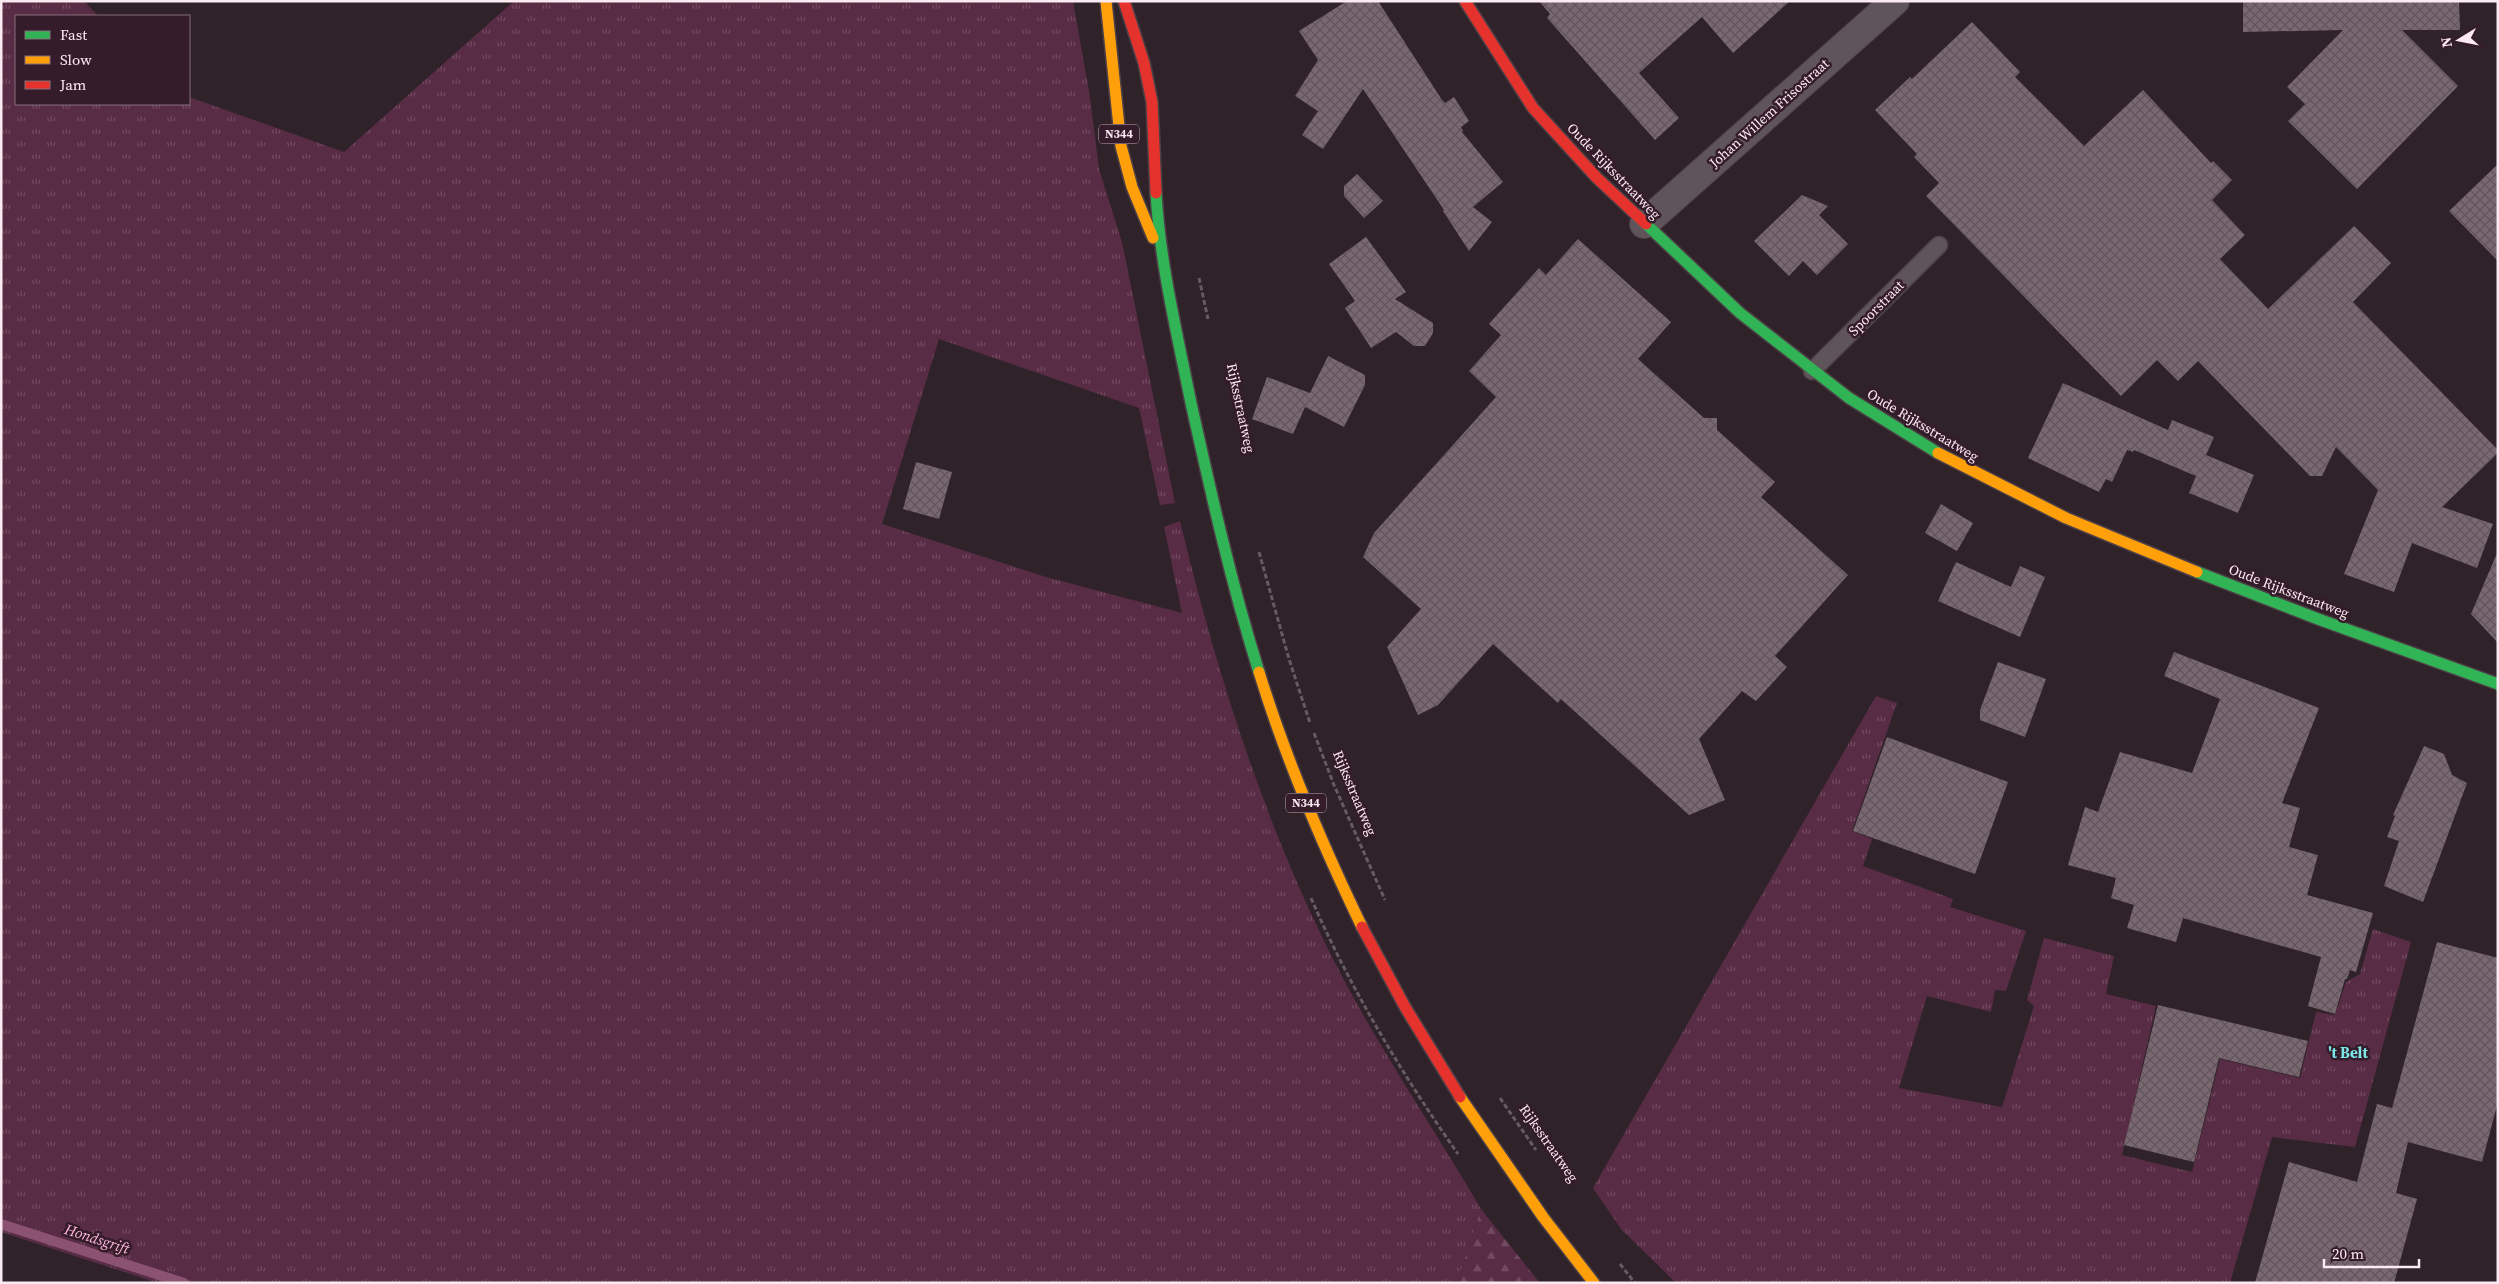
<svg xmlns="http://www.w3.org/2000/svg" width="2499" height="1284" viewBox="0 0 2499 1284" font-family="'Source Serif 4',serif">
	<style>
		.grass { fill: url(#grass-tufts) }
		.forest { fill: url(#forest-firs) }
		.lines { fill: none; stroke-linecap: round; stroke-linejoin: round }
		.stream { stroke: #8b5371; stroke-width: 10 }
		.building { fill: url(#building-cross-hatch) }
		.lane-casing { stroke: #4d4047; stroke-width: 19 }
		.street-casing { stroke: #4d4047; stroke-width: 30 }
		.fast-casing { stroke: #4d4047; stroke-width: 14 }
		.slow-casing { stroke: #4d4047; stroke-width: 14 }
		.jam-casing { stroke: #4d4047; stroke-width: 14 }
		.path { stroke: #665b60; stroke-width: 3; stroke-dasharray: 5 2.5; stroke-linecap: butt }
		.lane { stroke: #5f5459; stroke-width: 16 }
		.street { stroke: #5f5459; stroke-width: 28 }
		.fast { stroke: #30b455; stroke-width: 11 }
		.slow { stroke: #ff9f0a; stroke-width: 11 }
		.jam { stroke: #e5322d; stroke-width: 11 }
		.labels { text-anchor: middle; stroke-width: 5; stroke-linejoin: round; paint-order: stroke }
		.shield { fill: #351c2a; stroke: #c0acb7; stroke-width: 1 }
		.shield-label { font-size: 12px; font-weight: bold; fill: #fceaf3 }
		.street-label { font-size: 14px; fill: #fceaf3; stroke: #351c2a }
		.neighbourhood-label { font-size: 15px; font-weight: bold; fill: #7be7e9; stroke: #351c2a }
		.water-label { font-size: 15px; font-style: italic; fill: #ffb6db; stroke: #351c2a }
	</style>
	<defs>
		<pattern id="grass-tufts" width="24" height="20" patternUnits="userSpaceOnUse" patternTransform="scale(1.25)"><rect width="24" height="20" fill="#592c45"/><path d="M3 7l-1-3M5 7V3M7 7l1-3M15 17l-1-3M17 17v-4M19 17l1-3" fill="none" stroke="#724b60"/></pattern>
		<pattern id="forest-firs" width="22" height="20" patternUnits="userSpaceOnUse" patternTransform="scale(1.25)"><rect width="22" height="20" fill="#592c45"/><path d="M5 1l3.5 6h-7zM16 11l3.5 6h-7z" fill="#724b60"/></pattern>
		<pattern id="building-cross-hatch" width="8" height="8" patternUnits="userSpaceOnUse" patternTransform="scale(1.25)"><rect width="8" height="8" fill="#7a6871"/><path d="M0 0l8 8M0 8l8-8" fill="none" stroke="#61555b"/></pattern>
	</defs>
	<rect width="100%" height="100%" fill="#2f2229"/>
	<g class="grass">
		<path d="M1,1H84L98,16H16V104H189V97L344,152L514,1H1073L1090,97L1099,169L1122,242L1175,503L1160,505L1139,408L939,339L882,524L1046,577L1182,613L1164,527L1180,521C1215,666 1259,807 1324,941C1369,1034 1429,1120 1481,1209L1457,1283H158L1,1232Z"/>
		<path d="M1876,696L1897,703L1852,831L1872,839L1863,866L1953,899L1950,907L2026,931L2006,991L1995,990L1991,1012L1927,996L1899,1088L2002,1107L2034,1006L2027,1000L2044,938L2114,956L2106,994L2156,1006L2122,1155L2192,1172L2220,1059L2300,1078L2316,1012L2335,1015L2346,982L2360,974L2373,929L2411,942L2355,1147L2272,1137L2230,1283H1676L1621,1229L1593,1188Z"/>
	</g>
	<path class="forest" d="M1481,1209L1540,1283H1457Z"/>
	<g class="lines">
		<path class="stream" d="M1,1224L184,1283"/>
	</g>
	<g class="building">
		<path d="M1347,1H1378L1442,100L1445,103L1454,97L1469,121L1461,127L1463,131L1462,132L1503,182L1473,207L1492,222L1469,251L1443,211L1444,210L1363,89L1323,149L1302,135L1318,111L1295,96L1318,60L1299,31Z"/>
		<path d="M1539,1H1790L1733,53L1702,17L1639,73L1679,118L1655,140L1547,18L1550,14Z"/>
		<path d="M2243,1H2459L2460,30H2402L2458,86L2357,189L2288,121L2305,104L2287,87L2343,30L2243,32Z"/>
		<path d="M1972,22L2020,72L2015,77L2084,146L2143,90L2211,163L2213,161L2232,180L2212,200L2245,235L2220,259L2268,309L2354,226L2391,263L2353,302L2498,450V453L2442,507L2493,524L2477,568L2412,543L2394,592L2344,574L2378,490L2336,447L2322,476H2310L2198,361L2178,381L2157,360L2121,396L1926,196L1939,183L1914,157L1917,154L1875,110L1910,77L1912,79Z"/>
		<path d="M2498,164V261L2449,211Z"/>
		<path d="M1357,174L1383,201L1364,218L1344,196V186Z"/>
		<path d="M1802,195L1828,206L1819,215L1848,244L1817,275L1803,261L1789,276L1754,241Z"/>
		<path d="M1366,237L1406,292L1395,299L1433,323V333L1425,346H1414L1396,332L1371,348L1345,308L1355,301L1329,264Z"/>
		<path d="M1578,239L1671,322L1638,359L1704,418H1717V430L1775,482L1761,497L1848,575L1775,656L1787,667L1756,701L1742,691L1699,739L1725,800L1689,815L1561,699L1558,703L1493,644L1438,705L1418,715L1387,647L1421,609L1363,557L1374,533L1496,397L1469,371L1501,335L1489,324L1539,268L1546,275Z"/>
		<path d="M1328,356L1365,375V385L1344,427L1305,407L1293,434L1252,419L1267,377L1310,393Z"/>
		<path d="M2063,383L2168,430L2172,420L2214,437L2206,455L2254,475L2238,513L2189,493L2196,476L2134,450L2133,452L2127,450L2112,482L2106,479L2099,492L2028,458Z"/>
		<path d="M916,462L952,472L939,519L903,509Z"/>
		<path d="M1941,504L1973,523L1957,551L1925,533Z"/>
		<path d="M2498,551V643L2471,614Z"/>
		<path d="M1956,562L2011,587L2020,566L2045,577L2020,637L1938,601Z"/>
		<path d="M2174,652L2319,708L2282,803L2300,808L2289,847L2318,855L2307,895L2373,913L2356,972L2350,970L2347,979H2345L2335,1014L2308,1006L2321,957L2183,918L2176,942L2127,928L2134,905L2111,898L2116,878L2068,865L2085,807L2098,812L2120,752L2192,773L2220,699L2164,676Z"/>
		<path d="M1998,662L2046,679L2025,737L1980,720V710Z"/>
		<path d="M1887,737L2008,782L1975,874L1853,831Z"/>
		<path d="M2424,746L2444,754L2452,775L2467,783L2423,902L2384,886L2399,841L2387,837L2395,816L2393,815Z"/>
		<path d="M2437,942L2498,958V1102L2482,1162L2408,1142L2396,1193L2417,1199L2394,1283H2255L2289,1162L2357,1182L2377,1104L2392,1108Z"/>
		<path d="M2158,1005L2308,1041L2299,1077L2219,1058L2194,1162L2124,1145Z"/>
	</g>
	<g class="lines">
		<defs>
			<path id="lane" d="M1812,371L1939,245"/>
			<path id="street" d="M1644,224L1895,1"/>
			<g id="fast">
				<path d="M1156,193C1160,264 1177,333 1191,403C1211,493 1231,583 1259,672"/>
				<path d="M1646,224L1740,313L1849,398L1938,453"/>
				<path d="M2197,572L2318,619L2498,684"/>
			</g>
			<g id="slow">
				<path d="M1106,1L1121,146L1132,187L1153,238"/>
				<path d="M1938,453L2066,518L2197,572"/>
				<path d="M1259,672C1286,760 1322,844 1362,927"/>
				<path d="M1460,1097L1543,1217L1594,1283"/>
			</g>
			<g id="jam">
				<path d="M1124,1L1144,63L1152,102L1156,193"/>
				<path d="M1465,1L1533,108L1597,178L1646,224"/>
				<path d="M1362,927L1405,1007L1460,1097"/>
			</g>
		</defs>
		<use href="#lane" class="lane-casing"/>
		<use href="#street" class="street-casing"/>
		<use href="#fast" class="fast-casing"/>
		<use href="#slow" class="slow-casing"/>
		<use href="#jam" class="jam-casing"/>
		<g class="path">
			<path d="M1199,278L1208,319"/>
			<path d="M1259,552L1289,659L1310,723"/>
			<path d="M1314,733L1334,785L1385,900"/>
			<path d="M1311,898C1350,988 1402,1074 1458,1154"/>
			<path d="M1500,1098L1536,1150"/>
			<path d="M1620,1264L1635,1283"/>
		</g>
		<use href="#lane" class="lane"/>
		<use href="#street" class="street"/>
		<use href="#fast" class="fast"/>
		<use href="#slow" class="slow"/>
		<use href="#jam" class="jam"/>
	</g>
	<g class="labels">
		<g class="shield">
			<rect x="1099" y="124.5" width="40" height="19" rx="4"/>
			<rect x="1286" y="793.5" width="40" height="19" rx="4"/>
		</g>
		<g class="shield-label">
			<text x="1119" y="138">N344</text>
			<text x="1306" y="807">N344</text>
		</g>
		<g class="street-label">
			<text transform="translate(1769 113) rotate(-42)" y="5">Johan Willem Frisostraat</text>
			<text transform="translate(1614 171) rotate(46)" y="5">Oude Rijksstraatweg</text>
			<text transform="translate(1876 308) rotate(-45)" y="5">Spoorstraat</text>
			<text transform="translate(1241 408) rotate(78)" y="5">Rijksstraatweg</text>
			<text transform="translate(1923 425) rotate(31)" y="5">Oude Rijksstraatweg</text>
			<text transform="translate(2289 591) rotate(21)" y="5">Oude Rijksstraatweg</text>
			<text transform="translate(1355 793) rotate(67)" y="5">Rijksstraatweg</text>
			<text transform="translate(1549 1143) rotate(55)" y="5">Rijksstraatweg</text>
		</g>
		<g class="neighbourhood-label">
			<text x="2348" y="1058">'t Belt</text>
		</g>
		<g class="water-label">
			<text transform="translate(97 1239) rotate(18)" y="5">Hondsgrift</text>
		</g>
	</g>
	<rect width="2499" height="1284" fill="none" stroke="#fceaf3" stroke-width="5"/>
	<rect x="15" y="15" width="175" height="90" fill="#351c2a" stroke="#856e7a"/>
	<rect x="25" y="31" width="25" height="8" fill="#30b455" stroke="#856e7a"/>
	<text x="60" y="40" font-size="15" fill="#fceaf3">Fast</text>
	<rect x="25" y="56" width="25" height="8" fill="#ff9f0a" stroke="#856e7a"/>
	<text x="60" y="65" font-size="15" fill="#fceaf3">Slow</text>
	<rect x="25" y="81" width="25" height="8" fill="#e5322d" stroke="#856e7a"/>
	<text x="60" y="90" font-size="15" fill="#fceaf3">Jam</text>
	<g transform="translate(2459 40) rotate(260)" stroke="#351c2a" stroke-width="4" paint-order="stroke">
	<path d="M0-4L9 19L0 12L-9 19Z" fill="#fceaf3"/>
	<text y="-8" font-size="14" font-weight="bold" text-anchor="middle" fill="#fceaf3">N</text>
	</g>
	<path d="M2324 1259v8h95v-8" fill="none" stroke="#fceaf3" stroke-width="2.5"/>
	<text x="2332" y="1259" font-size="15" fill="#fceaf3" stroke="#351c2a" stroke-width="4" paint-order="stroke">20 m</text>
</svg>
